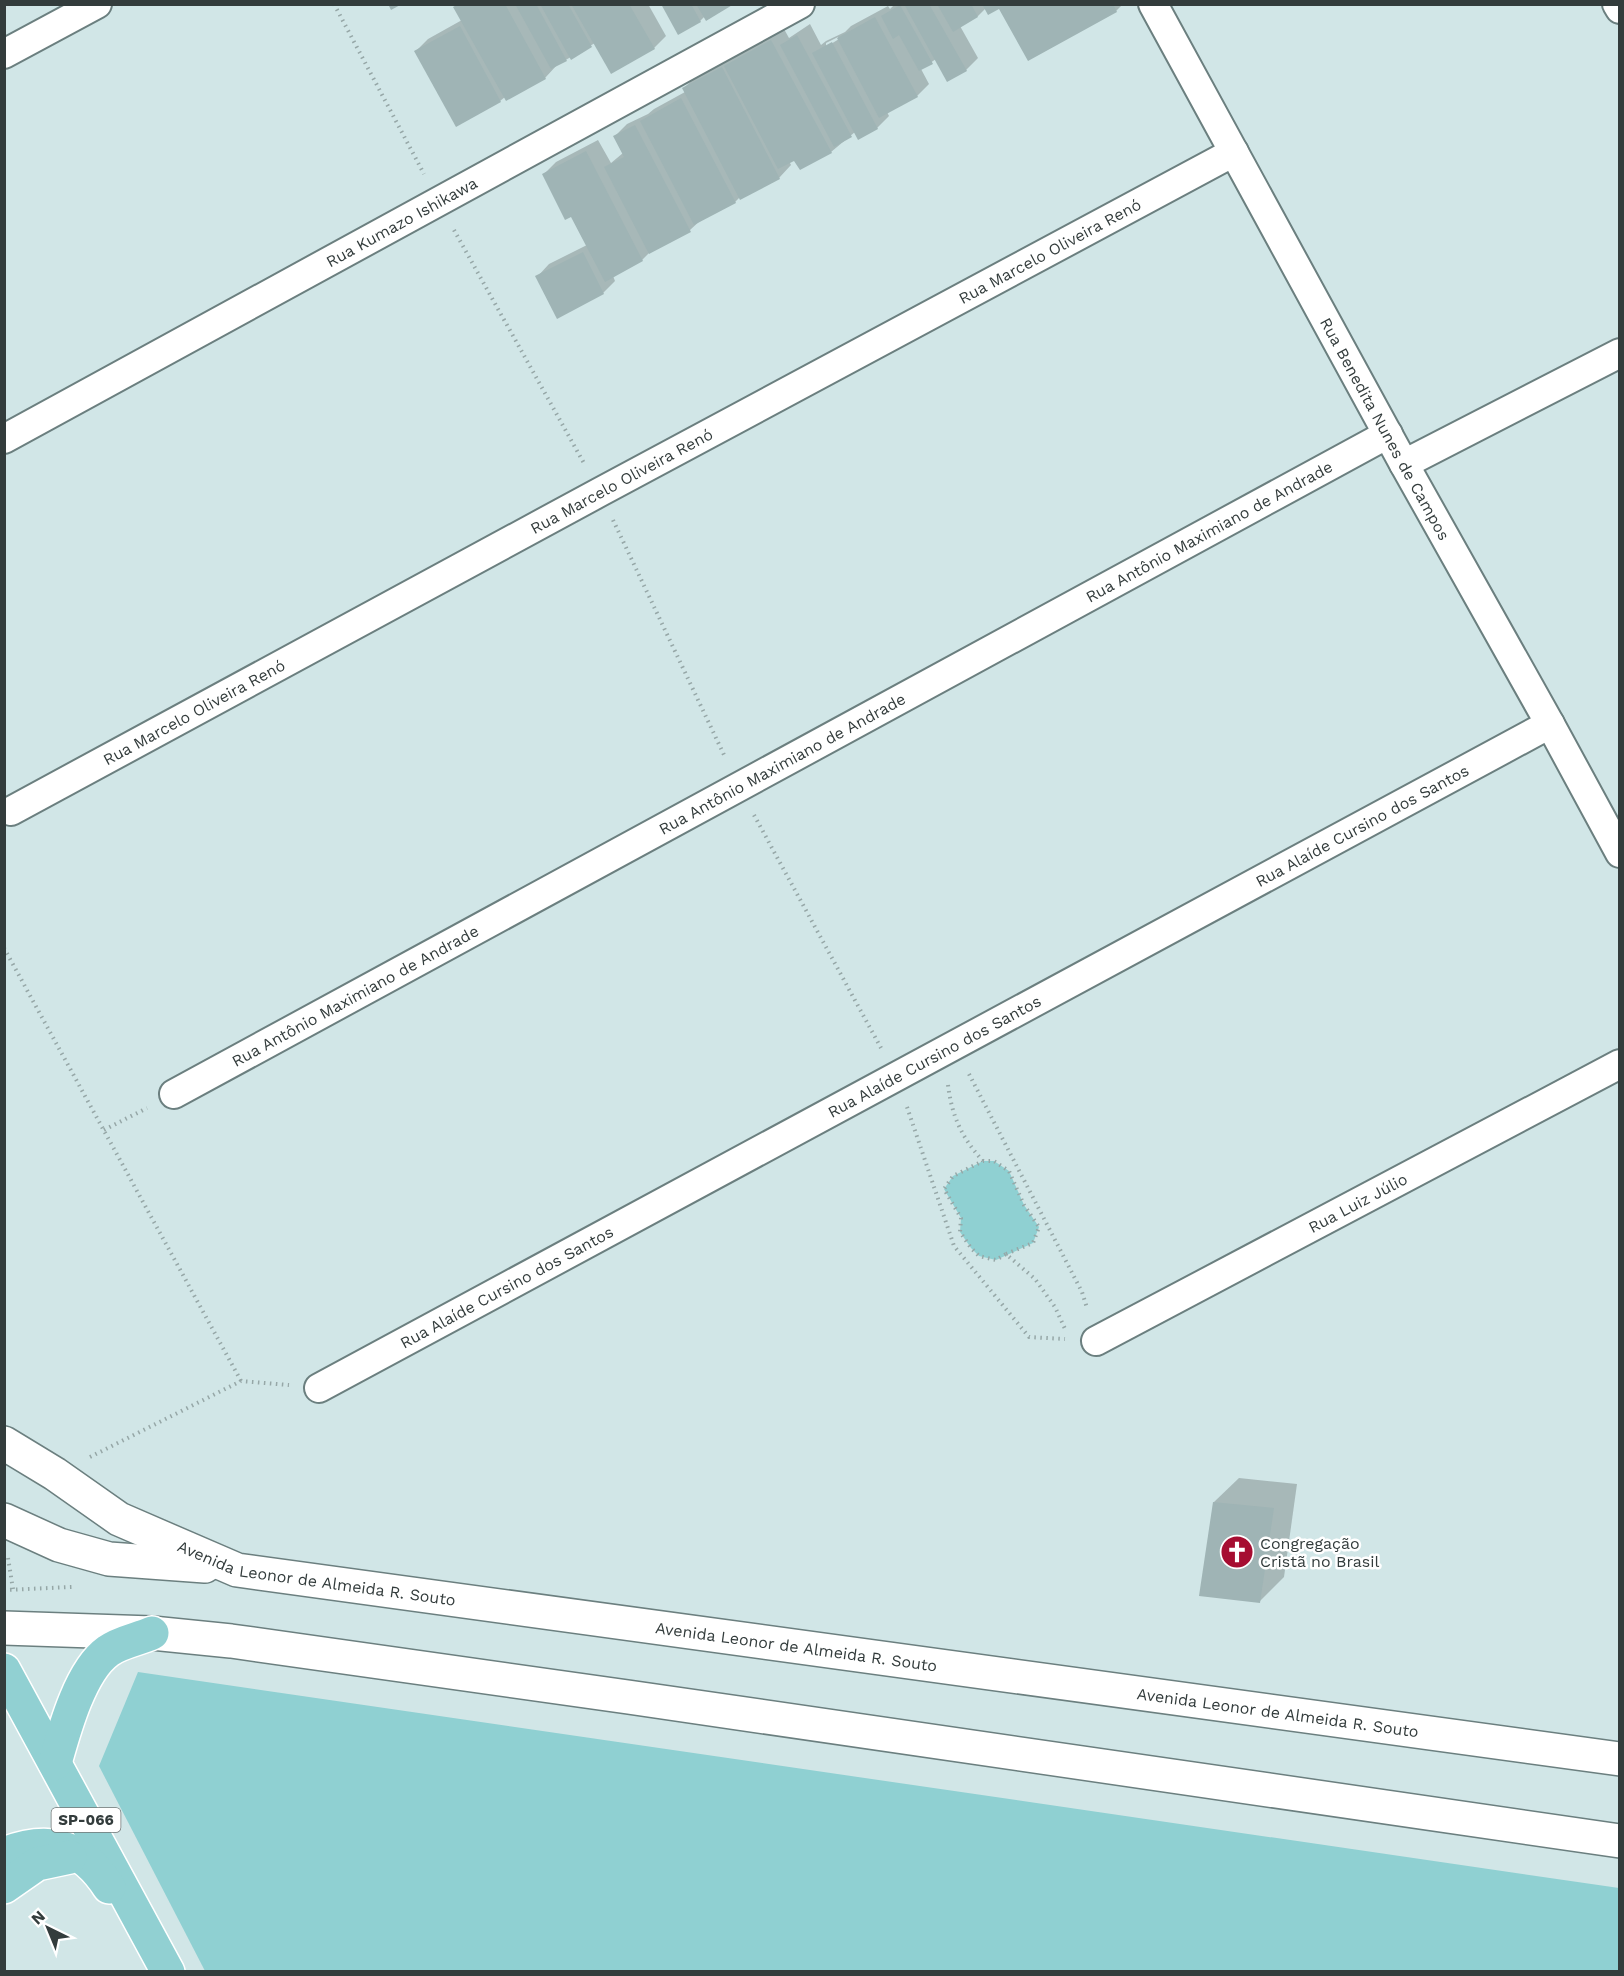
<svg xmlns="http://www.w3.org/2000/svg" width="1624" height="1976" viewBox="0 0 1624 1976" font-family="'Work Sans',sans-serif">
	<style>
		.green { fill: #8fd0d2 }
		.shadow { fill: #0003; fill-rule: evenodd }
		.building { fill: #9fb4b5 }
		.lines { fill: none; stroke-linecap: round; stroke-linejoin: round }
		.minor-casing { stroke: #6b7f7f; stroke-width: 32 }
		.secondary-casing { stroke: #6b7f7f; stroke-width: 36 }
		.primary-casing { stroke: #fff; stroke-width: 36 }
		.path { stroke: #96a7a7; stroke-width: 4; stroke-dasharray: 1.5 4.5; stroke-linecap: butt }
		.minor { stroke: #fff; stroke-width: 28 }
		.secondary { stroke: #fff; stroke-width: 33 }
		.primary { stroke: #91d0d2; stroke-width: 33 }
		.labels { text-anchor: middle; stroke-width: 5; stroke-linejoin: round; paint-order: stroke }
		.shield { fill: #fff; stroke: #707676; stroke-width: 1.5 }
		.shield-label { font-size: 15px; font-weight: bold; fill: #333c3c }
		.street-label { font-size: 16px; fill: #333c3c; stroke: #fff }
		.poi-label { font-size: 16px; fill: #333c3c; stroke: #fff; text-anchor: start }
	</style>
	<rect width="100%" height="100%" fill="#d1e6e7"/>
	<g class="green">
		<path d="M983,1161H994L1009,1171L1024,1205L1039,1227L1033,1243L996,1260L979,1256L971,1248L960,1232L961,1218L944,1189L953,1176Z"/>
		<path d="M138,1672L1619,1888V1971H205L99,1766Z"/>
	</g>
	<g class="shadow">
		<path d="M458,4H648L666,36L654,48L595,43L557,65L545,78L505,97L500,101L416,51L428,39L462,20Z"/>
		<path d="M663,4H731L705,16L700,21Z"/>
		<path d="M895,4H1123L1116,11L986,8L978,16L960,26L978,58L966,70L936,59L921,69L929,84L917,96L887,112L889,116L877,128L855,132L831,152L794,159L789,161L791,165L779,178L740,197L735,202L702,219L690,230L651,251L642,260L613,276L615,281L603,293L537,277L549,264L587,245L571,215L543,175L556,162L598,140L611,163L623,153L615,136L627,124L648,114L654,109L685,92L684,88L696,76L784,29L789,38L810,24L821,45L826,41L845,32L851,26L888,6L890,9ZM838,37L839,39L826,47V43Z"/>
		<path d="M1239,1478L1297,1484L1284,1577L1260,1601L1214,1502Z"/>
	</g>
	<g class="building">
		<path d="M388,4H402L391,10Z"/>
		<path d="M458,4H505L546,79L506,101L453,7Z"/>
		<path d="M515,4H536L567,61L551,69Z"/>
		<path d="M540,4H568L592,47L571,60Z"/>
		<path d="M571,4H629L655,49L611,74Z"/>
		<path d="M661,4H691L701,22L678,35Z"/>
		<path d="M696,4H734L706,21Z"/>
		<path d="M904,4H929L967,71L947,82Z"/>
		<path d="M937,4H971L978,17L953,32Z"/>
		<path d="M982,4H1113L1117,12L1028,61L999,9L988,15Z"/>
		<path d="M900,5L933,64L919,71L899,35L893,39L881,16Z"/>
		<path d="M875,17L918,97L879,118L837,38Z"/>
		<path d="M460,26L501,102L456,127L414,51Z"/>
		<path d="M797,35L852,137L834,147L780,45Z"/>
		<path d="M771,40L832,153L800,170L794,161L778,169L724,66Z"/>
		<path d="M832,42L878,129L858,140L812,53Z"/>
		<path d="M722,67L780,179L740,200L682,88Z"/>
		<path d="M681,98L736,203L694,225L640,121Z"/>
		<path d="M635,125L691,232L649,254L604,167L624,157L613,136Z"/>
		<path d="M586,151L643,261L605,282L571,217L565,220L542,174Z"/>
		<path d="M583,252L604,294L557,319L535,276Z"/>
		<path d="M1213,1502L1274,1508L1260,1603L1199,1596Z"/>
	</g>
	<g class="lines">
		<defs>
			<g id="minor">
				<path id="s1" d="M1153,4L1404,464L1550,724L1620,853"/>
				<path d="M1617,4L1620,9"/>
				<path d="M4,54L97,4"/>
				<path id="s2" d="M4,439L800,4"/>
				<path d="M1404,464L1620,353"/>
				<path id="s3" d="M11,811L600,492L1234,152"/>
				<path id="s4" d="M174,1094L1388,434"/>
				<path id="s5" d="M1096,1341L1620,1064"/>
				<path id="s6" d="M319,1388L1550,724"/>
			</g>
			<g id="secondary">
				<path id="s7" d="M4,1443L55,1474L119,1519L237,1570L1620,1759"/>
				<path d="M4,1520L59,1545L109,1559L205,1566"/>
				<path d="M4,1628L152,1633L231,1641L628,1697L1620,1841"/>
			</g>
			<g id="primary">
				<path d="M4,1670L168,1972"/>
				<path d="M55,1763C64,1731 80,1671 108,1651C120,1642 139,1639 152,1633"/>
				<path d="M4,1854C49,1836 83,1846 109,1887"/>
				<path d="M4,1887L37,1864L70,1857"/>
			</g>
		</defs>
		<use href="#minor" class="minor-casing"/>
		<use href="#secondary" class="secondary-casing"/>
		<use href="#primary" class="primary-casing"/>
		<g class="path">
			<path d="M334,4L424,174"/>
			<path d="M454,230L585,465"/>
			<path d="M613,520L725,757"/>
			<path d="M754,815L881,1048"/>
			<path d="M4,948L241,1381"/>
			<path d="M969,1074L1082,1292L1087,1308"/>
			<path d="M948,1085C952,1117 962,1138 983,1161"/>
			<path d="M907,1107L954,1246L1029,1337L1065,1339"/>
			<path d="M104,1130L147,1108"/>
			<path d="M1006,1254L1033,1243L1039,1227L1024,1205L1009,1171L994,1161H983L953,1176L944,1189L961,1218L960,1232L971,1248L979,1256L996,1260L1006,1254L1035,1279L1055,1307L1066,1331"/>
			<path d="M90,1457L241,1381L289,1385"/>
			<path d="M8,1558L13,1589"/>
			<path d="M4,1590L72,1587"/>
		</g>
		<use href="#minor" class="minor"/>
		<use href="#secondary" class="secondary"/>
		<use href="#primary" class="primary"/>
	</g>
	<defs>
		<symbol id="church-disc" viewBox="-11 -11 22 22"><circle r="9.5" fill="#a60d31" stroke="#fff"/><path d="M-1.2-6h2.4v3.5h3.3v2.4h-3.3V6h-2.4V-.1h-3.3v-2.4h3.3Z" fill="#fff"/></symbol>
	</defs>
	<g fill-rule="evenodd">
		<use href="#church-disc" x="1218" y="1533" width="38" height="38"/>
	</g>
	<g class="labels">
		<rect class="shield" x="51.5" y="1808" width="69" height="24" rx="4.5"/>
		<g class="shield-label">
			<text x="86" y="1825">SP-066</text>
		</g>
		<g class="street-label">
			<text dy="6" stroke="none"><textPath href="#s2" startOffset="453">Rua Kumazo Ishikawa</textPath></text>
			<text dy="6" stroke="none"><textPath href="#s3" startOffset="1180">Rua Marcelo Oliveira Renó</textPath></text>
			<text dy="6" stroke="none"><textPath href="#s1" startOffset="484">Rua Benedita Nunes de Campos</textPath></text>
			<text dy="6" stroke="none"><textPath href="#s3" startOffset="694">Rua Marcelo Oliveira Renó</textPath></text>
			<text dy="6" stroke="none"><textPath href="#s4" startOffset="1178">Rua Antônio Maximiano de Andrade</textPath></text>
			<text dy="6" stroke="none"><textPath href="#s3" startOffset="208">Rua Marcelo Oliveira Renó</textPath></text>
			<text dy="6" stroke="none"><textPath href="#s4" startOffset="692">Rua Antônio Maximiano de Andrade</textPath></text>
			<text dy="6" stroke="none"><textPath href="#s6" startOffset="1185">Rua Alaíde Cursino dos Santos</textPath></text>
			<text dy="6" stroke="none"><textPath href="#s4" startOffset="206">Rua Antônio Maximiano de Andrade</textPath></text>
			<text dy="6" stroke="none"><textPath href="#s6" startOffset="699">Rua Alaíde Cursino dos Santos</textPath></text>
			<text dy="6" stroke="none"><textPath href="#s5" startOffset="296">Rua Luiz Júlio</textPath></text>
			<text dy="6" stroke="none"><textPath href="#s6" startOffset="213">Rua Alaíde Cursino dos Santos</textPath></text>
			<text dy="6" stroke="none"><textPath href="#s7" startOffset="345">Avenida Leonor de Almeida R. Souto</textPath></text>
			<text dy="6" stroke="none"><textPath href="#s7" startOffset="831">Avenida Leonor de Almeida R. Souto</textPath></text>
			<text dy="6" stroke="none"><textPath href="#s7" startOffset="1317">Avenida Leonor de Almeida R. Souto</textPath></text>
		</g>
		<g class="poi-label">
			<text x="1260" y="1549">Congregação<tspan x="1260" dy="18">Cristã no Brasil</tspan></text>
		</g>
	</g>
	<rect width="1624" height="1976" fill="none" stroke="#333c3c" stroke-width="12"/>
	<g transform="translate(48 1928) rotate(317)" stroke="#ffffff" stroke-width="4.5" paint-order="stroke">
	<path d="M0-4.5L10 22L0 15L-10 22Z" fill="#333c3c"/>
	<text y="-9" font-size="16" font-weight="bold" text-anchor="middle" fill="#333c3c">N</text>
	</g>
</svg>
